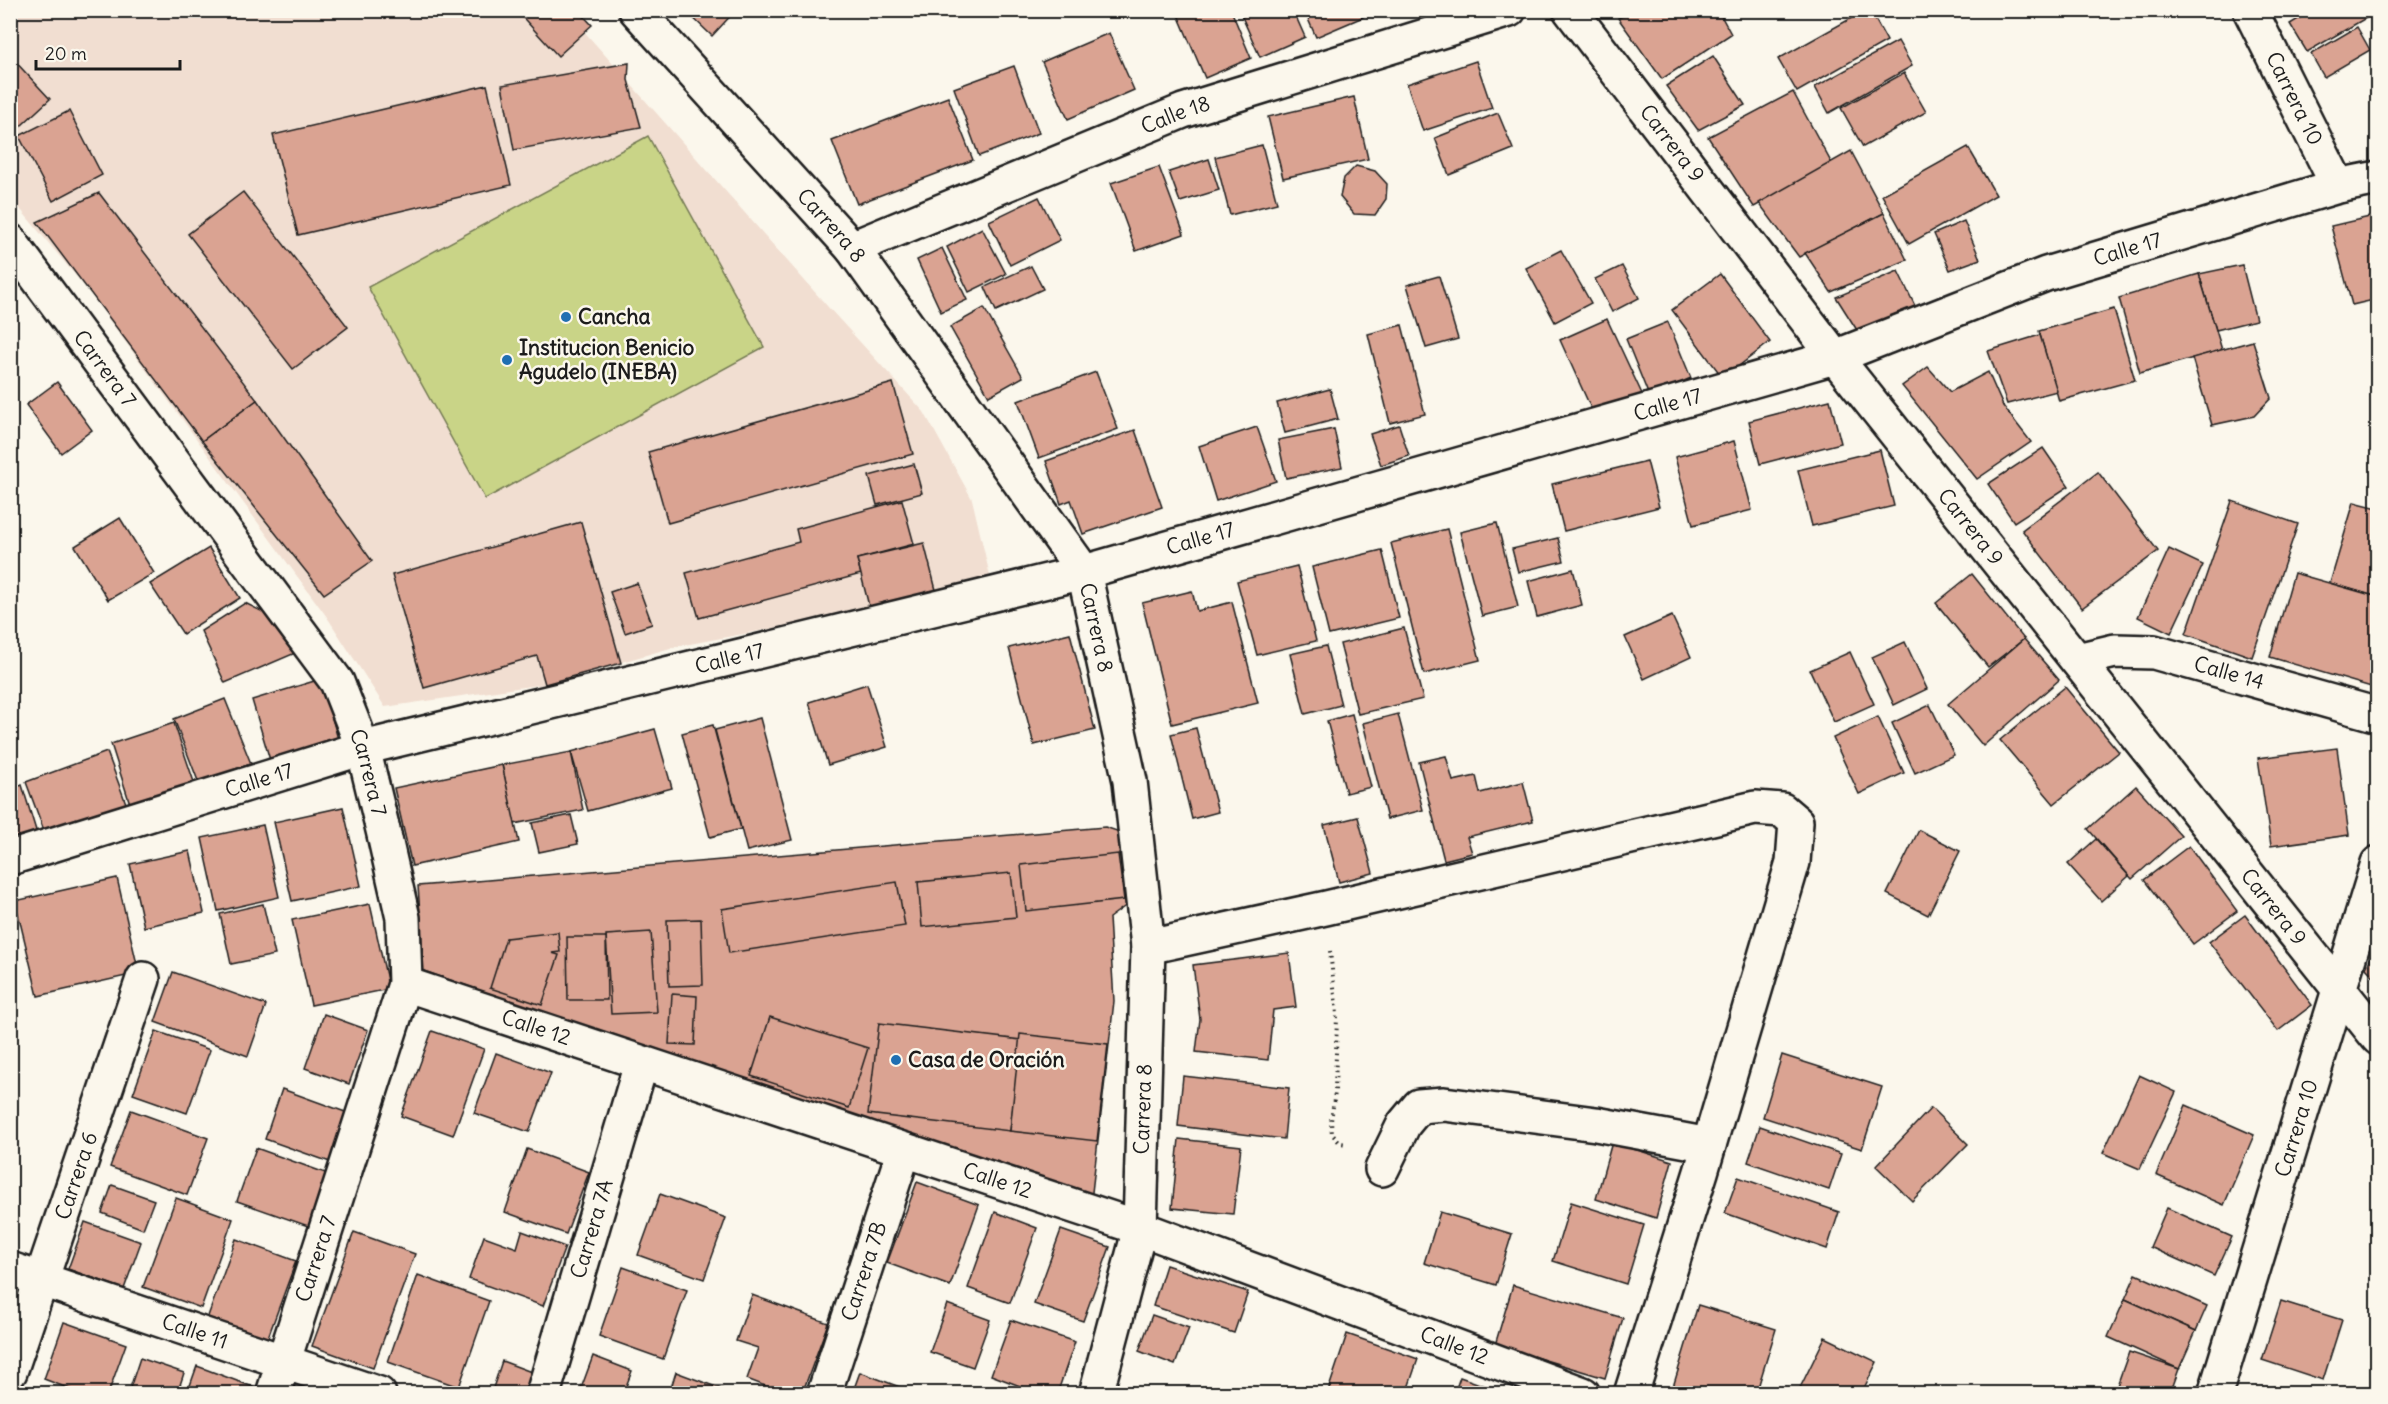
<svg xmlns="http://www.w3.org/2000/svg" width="2388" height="1404" viewBox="0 0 2388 1404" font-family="Delius,sans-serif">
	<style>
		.built { fill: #f1ded1 }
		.green { fill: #c9d487; stroke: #727852; stroke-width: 1.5 }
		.building { fill: #daa392; stroke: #1c1c1c; stroke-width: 1.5 }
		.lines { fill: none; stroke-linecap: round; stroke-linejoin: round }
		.minor-casing { stroke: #1c1c1c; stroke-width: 38 }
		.path { stroke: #1c1c1c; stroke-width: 4; stroke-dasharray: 1.5 4.5; stroke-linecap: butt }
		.minor { stroke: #fbf7ec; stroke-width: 33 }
		.poi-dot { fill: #1f6fb2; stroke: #fbf7ec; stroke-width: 2 }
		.labels { text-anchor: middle; stroke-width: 5; stroke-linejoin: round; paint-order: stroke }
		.street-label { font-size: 21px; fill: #1c1c1c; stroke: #fbf7ec }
		.poi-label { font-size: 21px; font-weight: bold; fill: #1c1c1c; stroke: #fbf7ec; text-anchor: start }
	</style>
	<rect width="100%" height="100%" fill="#fbf7ec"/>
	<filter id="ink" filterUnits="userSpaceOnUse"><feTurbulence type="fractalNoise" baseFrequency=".0167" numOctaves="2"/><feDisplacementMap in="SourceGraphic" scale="12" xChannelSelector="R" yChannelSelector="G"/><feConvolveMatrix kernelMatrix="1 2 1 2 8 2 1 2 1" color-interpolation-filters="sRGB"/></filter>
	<g filter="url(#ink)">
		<path class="built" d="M10,11H566L828,307L924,412L972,499L990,576L870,610L674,647L545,684L385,707L327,617L86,288L11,198Z"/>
		<path class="green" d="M648,136L764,347L485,499L368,287Z"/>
		<g class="building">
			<path d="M516,10H578L592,25L558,56Z"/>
			<path d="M685,10H736L712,36Z"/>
			<path d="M1176,10H1231L1251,58L1205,78Z"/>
			<path d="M1239,10H1293L1305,37L1260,57Z"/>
			<path d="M1304,10H1360L1363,17L1316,37Z"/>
			<path d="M1637,10H1718L1731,34L1662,79L1618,18Z"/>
			<path d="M1866,10H1870L1887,41L1797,92L1778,59Z"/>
			<path d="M2313,10H2378V11L2307,52L2290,24Z"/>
			<path d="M2357,27L2370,50L2324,77L2311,54Z"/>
			<path d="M1109,33L1134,90L1068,119L1042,62Z"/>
			<path d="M1898,41L1912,66L1829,113L1815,87Z"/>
			<path d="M1713,56L1745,105L1698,130L1666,86Z"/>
			<path d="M12,58L50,99L10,136V60Z"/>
			<path d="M1476,61L1492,108L1423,131L1407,84Z"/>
			<path d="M629,63L628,80L641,127L514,150L502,85Z"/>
			<path d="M1014,66L1039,133L979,156L954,88Z"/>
			<path d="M1904,73L1926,112L1863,147L1841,108Z"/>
			<path d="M487,85L511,185L298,235L273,135Z"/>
			<path d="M1793,92L1832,164L1754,207L1708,137Z"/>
			<path d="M948,97L973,160L857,204L832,141Z"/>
			<path d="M1354,97L1368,159L1283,178L1268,117Z"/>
			<path d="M69,111L102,175L53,201L19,136Z"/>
			<path d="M1498,113L1513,149L1449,175L1435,138Z"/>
			<path d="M1262,145L1277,203L1230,215L1215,157Z"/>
			<path d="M1968,147L1996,195L1909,244L1882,195Z"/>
			<path d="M1851,151L1884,213L1799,257L1759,203Z"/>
			<path d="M1209,159L1219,190L1180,202L1169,172Z"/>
			<path d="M1356,166L1375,171L1387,184L1386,199L1375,215L1354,214L1340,197L1344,178Z"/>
			<path d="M1159,167L1184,234L1136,251L1111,183Z"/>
			<path d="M243,192L348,327L293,369L188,234Z"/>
			<path d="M99,193L257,400L202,441L37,222Z"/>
			<path d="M1039,197L1060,240L1010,265L989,221Z"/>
			<path d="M1884,213L1907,260L1831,292L1805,253Z"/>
			<path d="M2378,215V299L2352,305L2331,226Z"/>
			<path d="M1964,221L1980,259L1950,270L1934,234Z"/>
			<path d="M982,228L1006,274L969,292L947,247Z"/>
			<path d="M942,248L967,300L941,312L917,260Z"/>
			<path d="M1561,250L1591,303L1555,322L1526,268Z"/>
			<path d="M2242,265L2256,320L2216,330L2199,274Z"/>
			<path d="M1031,266L1043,289L996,311L985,287Z"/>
			<path d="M1622,266L1639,298L1612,312L1595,279Z"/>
			<path d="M1898,271L1919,314L1862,338L1836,297Z"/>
			<path d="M1720,274L1770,342L1723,378L1672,310Z"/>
			<path d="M2199,274L2222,350L2140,373L2119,298Z"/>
			<path d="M1439,276L1458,339L1426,348L1407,285Z"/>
			<path d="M984,308L1023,377L989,396L950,327Z"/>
			<path d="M2114,309L2135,380L2059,401L2039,331Z"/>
			<path d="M1607,319L1643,396L1595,417L1560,340Z"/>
			<path d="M1668,322L1691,378L1649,396L1626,339Z"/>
			<path d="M1402,325L1425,414L1390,423L1368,334Z"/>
			<path d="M2040,335L2057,391L2007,404L1988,351Z"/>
			<path d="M2253,341L2271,398L2254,416L2212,425L2192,358Z"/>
			<path d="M1928,367L1950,392L1988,372L2003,406L2031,442L1977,479L1902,386Z"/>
			<path d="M1096,372L1118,429L1039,458L1018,401Z"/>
			<path d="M57,382L92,430L61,453L26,405Z"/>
			<path d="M893,383L913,454L668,523L648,452Z"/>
			<path d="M1330,389L1338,419L1285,433L1277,403Z"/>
			<path d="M257,400L372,561L324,594L202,441Z"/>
			<path d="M1830,400L1841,443L1760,464L1749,421Z"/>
			<path d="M1399,425L1409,456L1381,465L1370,434Z"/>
			<path d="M1257,427L1276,481L1216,501L1199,446Z"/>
			<path d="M1334,429L1342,467L1286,478L1278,440Z"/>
			<path d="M1135,430L1162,507L1083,534L1071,500L1061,504L1046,461Z"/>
			<path d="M1734,441L1752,510L1693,525L1675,457Z"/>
			<path d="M2043,448L2069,486L2014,522L1988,484Z"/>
			<path d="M1880,450L1894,506L1812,526L1798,470Z"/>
			<path d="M1647,461L1659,507L1564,531L1552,484Z"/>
			<path d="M914,464L922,493L877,505L869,476Z"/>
			<path d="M2098,472L2158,551L2082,608L2022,530Z"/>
			<path d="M902,500L914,544L857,559L861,574L699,618L686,573L799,542L796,529Z"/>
			<path d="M2232,501L2298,524L2252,657L2186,634Z"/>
			<path d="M2354,502L2378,508V597L2330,583Z"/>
			<path d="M120,518L154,573L108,600L75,546Z"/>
			<path d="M581,522L621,663L545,684L537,656L424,688L392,575Z"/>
			<path d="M1497,523L1518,607L1482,616L1460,532Z"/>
			<path d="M1447,529L1480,660L1424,674L1391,543Z"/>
			<path d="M1558,538L1564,561L1518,572L1512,549Z"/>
			<path d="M924,543L937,594L870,610L857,559Z"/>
			<path d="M209,548L240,598L183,634L150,584Z"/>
			<path d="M2169,549L2203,565L2171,633L2138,617Z"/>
			<path d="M1382,550L1399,618L1329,635L1312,567Z"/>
			<path d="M1297,566L1316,641L1257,655L1237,581Z"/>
			<path d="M1573,569L1582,605L1537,617L1528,581Z"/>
			<path d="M2294,573L2378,597V689L2270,657Z"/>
			<path d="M1972,574L2024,639L1988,667L1936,603Z"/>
			<path d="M637,583L652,624L625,633L610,592Z"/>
			<path d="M1192,591L1197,611L1232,602L1258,703L1172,724L1142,603Z"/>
			<path d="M245,603L281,621L300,651L225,683L201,631Z"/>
			<path d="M1672,616L1691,657L1644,679L1625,637Z"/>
			<path d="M1404,628L1423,699L1358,714L1340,644Z"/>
			<path d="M1070,633L1095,730L1034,745L1009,648Z"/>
			<path d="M2024,639L2059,680L1983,746L1948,704Z"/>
			<path d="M1905,642L1927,689L1894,705L1872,657Z"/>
			<path d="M1326,646L1341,705L1305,714L1290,654Z"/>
			<path d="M1850,652L1874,704L1834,722L1810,670Z"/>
			<path d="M321,679L338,739L270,760L252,700Z"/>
			<path d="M867,684L887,747L828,765L809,702Z"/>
			<path d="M2065,687L2119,752L2054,804L2000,740Z"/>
			<path d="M225,699L252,766L200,786L174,719Z"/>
			<path d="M1930,705L1954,755L1915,773L1892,723Z"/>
			<path d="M1352,714L1371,787L1346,793L1327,721Z"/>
			<path d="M1398,714L1423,810L1387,819L1363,723Z"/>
			<path d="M1878,717L1904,773L1859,794L1833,738Z"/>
			<path d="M760,718L792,840L747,851L715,730Z"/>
			<path d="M174,723L195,785L131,807L111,744Z"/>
			<path d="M713,725L741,829L710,837L682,733Z"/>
			<path d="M1196,728L1218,812L1192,819L1171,734Z"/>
			<path d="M655,729L672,788L588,811L571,752Z"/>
			<path d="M2337,748L2349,835L2271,846L2258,758Z"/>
			<path d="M107,752L127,806L46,836L26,782Z"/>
			<path d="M571,752L583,810L514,824L502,765Z"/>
			<path d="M1446,756L1453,781L1476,776L1480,793L1523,782L1533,821L1467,837L1472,853L1444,860L1419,762Z"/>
			<path d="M502,765L519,842L412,866L394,788Z"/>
			<path d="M22,785L38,837L10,846V789Z"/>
			<path d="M2136,786L2181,836L2132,879L2088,829Z"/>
			<path d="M343,807L361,886L292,901L274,822Z"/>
			<path d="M571,815L578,844L539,852L532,823Z"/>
			<path d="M1358,817L1373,873L1339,882L1324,825Z"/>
			<path d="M263,825L279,897L218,911L202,838Z"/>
			<path d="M1105,827L1117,831L1135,899L1109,918L1114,1001L1091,1201L424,971L418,886Z"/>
			<path d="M1919,830L1960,851L1928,915L1887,894Z"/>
			<path d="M2096,839L2129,876L2101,901L2068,864Z"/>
			<path d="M2189,846L2237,911L2193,944L2144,880Z"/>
			<path d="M190,851L204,913L144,927L130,864Z"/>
			<path d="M1118,854L1124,900L1026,911L1021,865Z"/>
			<path d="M1011,873L1016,917L922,927L918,882Z"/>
			<path d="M117,878L139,973L38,996L15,901Z"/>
			<path d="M897,882L905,926L729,953L722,909Z"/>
			<path d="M263,904L275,955L231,964L220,914Z"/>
			<path d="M370,904L389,989L311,1005L292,920Z"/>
			<path d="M2245,915L2312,1005L2278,1031L2209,942Z"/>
			<path d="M701,919L703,985L669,986L667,920Z"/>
			<path d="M558,932L560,952L552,953L559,955L542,1005L490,988L506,938Z"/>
			<path d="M651,932L657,1012L611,1014L606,935Z"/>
			<path d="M567,937H606L607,1000H568Z"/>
			<path d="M2378,943V981L2366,968Z"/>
			<path d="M10,952L17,982L10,983Z"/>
			<path d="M1289,953L1296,1007L1273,1010L1268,1060L1196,1052L1200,1019L1193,965Z"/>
			<path d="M173,972L266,1005L248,1056L155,1022Z"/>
			<path d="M672,994L697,996L695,1045L669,1044Z"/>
			<path d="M324,1014L368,1030L349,1084L305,1068Z"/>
			<path d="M770,1017L868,1048L849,1108L751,1076Z"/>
			<path d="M879,1023L1021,1040L1010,1131L868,1114Z"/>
			<path d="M156,1031L210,1050L187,1113L133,1094Z"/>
			<path d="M432,1031L484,1049L453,1135L401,1116Z"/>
			<path d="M1020,1034L1108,1044L1097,1141L1010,1131Z"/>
			<path d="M496,1053L551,1073L529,1132L474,1113Z"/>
			<path d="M1782,1055L1882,1087L1862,1149L1763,1117Z"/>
			<path d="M2139,1075L2176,1092L2140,1169L2103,1153Z"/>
			<path d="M1183,1076L1289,1088L1284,1139L1178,1126Z"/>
			<path d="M282,1089L348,1113L330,1162L265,1139Z"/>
			<path d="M2186,1105L2254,1135L2224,1205L2156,1175Z"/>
			<path d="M1931,1108L1968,1144L1912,1201L1876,1166Z"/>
			<path d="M131,1110L208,1138L187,1195L110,1167Z"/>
			<path d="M1760,1126L1841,1154L1829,1190L1748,1162Z"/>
			<path d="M1179,1139L1241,1146L1233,1214L1172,1208Z"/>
			<path d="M1612,1142L1672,1161L1656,1218L1596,1199Z"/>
			<path d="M256,1148L331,1175L311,1227L237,1201Z"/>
			<path d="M527,1149L589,1172L566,1234L505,1212Z"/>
			<path d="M1738,1177L1839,1212L1827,1249L1725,1213Z"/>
			<path d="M917,1182L979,1205L950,1286L887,1263Z"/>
			<path d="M112,1185L154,1200L143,1229L102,1213Z"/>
			<path d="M660,1194L726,1218L704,1279L638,1255Z"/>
			<path d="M176,1198L233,1219L201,1308L143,1287Z"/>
			<path d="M1571,1202L1644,1225L1626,1284L1553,1261Z"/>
			<path d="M2167,1208L2232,1237L2214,1276L2150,1247Z"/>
			<path d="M995,1212L1037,1228L1010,1303L968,1288Z"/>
			<path d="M1440,1212L1512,1234L1496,1285L1424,1263Z"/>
			<path d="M85,1222L141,1242L124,1289L68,1269Z"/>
			<path d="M1061,1230L1110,1247L1083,1321L1034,1304Z"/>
			<path d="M522,1231L565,1247L543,1306L469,1279L484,1236L517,1248Z"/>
			<path d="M354,1232L415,1254L373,1368L312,1346Z"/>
			<path d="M236,1239L296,1261L267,1340L207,1319Z"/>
			<path d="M1166,1265L1248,1292L1234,1333L1153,1306Z"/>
			<path d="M623,1267L687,1290L663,1359L599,1336Z"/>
			<path d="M2136,1274L2207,1306L2196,1331L2125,1299Z"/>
			<path d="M418,1275L489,1301L459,1387L388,1362Z"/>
			<path d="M1513,1285L1623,1318L1605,1378L1495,1345Z"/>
			<path d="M752,1295L828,1323L802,1394H786L747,1379L758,1348L736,1341Z"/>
			<path d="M10,1298L18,1301L10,1321Z"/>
			<path d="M2125,1299L2196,1331L2179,1369L2108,1337Z"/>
			<path d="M2281,1301L2342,1320L2323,1380L2262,1360Z"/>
			<path d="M947,1304L990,1320L973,1367L930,1352Z"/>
			<path d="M1698,1305L1776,1329L1756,1394H1693L1673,1387Z"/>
			<path d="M1152,1315L1189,1328L1175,1365L1139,1351Z"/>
			<path d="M1011,1320L1075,1342L1057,1394H1041L991,1375Z"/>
			<path d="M64,1322L126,1344L108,1394H83L44,1379Z"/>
			<path d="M1347,1334L1418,1359L1406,1394H1327Z"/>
			<path d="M1825,1337L1877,1362L1861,1394H1797Z"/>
			<path d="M2129,1352L2179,1369L2170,1394H2114Z"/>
			<path d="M593,1356L632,1371L623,1394H579Z"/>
			<path d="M140,1358L184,1373L177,1394H128Z"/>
			<path d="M502,1361L534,1373L526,1394H491Z"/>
			<path d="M197,1366L261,1390L260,1394H187Z"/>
			<path d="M676,1372L735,1394H669Z"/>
			<path d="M860,1372L918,1394H852Z"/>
			<path d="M1460,1377L1497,1390L1496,1394H1454Z"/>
		</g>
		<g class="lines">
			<defs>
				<g id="minor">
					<path id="s1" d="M636,10L852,248L1084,572L1130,781L1148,947L1140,1228L1096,1394"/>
					<path id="s2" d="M1570,10L1835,357L2378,1038"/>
					<path id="s3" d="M2250,10L2338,186"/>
					<path id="s4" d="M10,241L337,682L363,748L383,830L403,918L405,984L273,1394"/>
					<path id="s5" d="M852,248L1183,111L1509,10"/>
					<path id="s6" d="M2077,660L2115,651L2154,652L2378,715"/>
					<path id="s7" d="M10,858L363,748L1084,572L1835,357L2046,274L2338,186L2378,178"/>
					<path d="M1148,947L1326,908L1755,808L1782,810L1796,822L1793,862L1701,1172L1631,1394"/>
					<path id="s8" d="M405,984L1140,1228L1583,1394"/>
					<path d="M1382,1169L1404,1124L1419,1106L1444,1104L1596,1124L1709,1145"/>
					<path id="s9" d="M10,1269L379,1394"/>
					<path id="s10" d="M10,1372L143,979"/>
					<path id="s11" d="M543,1394L641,1064"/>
					<path id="s12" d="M824,1394L904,1150"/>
					<path id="s13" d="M2215,1394L2378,863"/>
				</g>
			</defs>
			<use href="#minor" class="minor-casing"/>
			<path class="path" d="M1330,951L1337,1014L1335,1092L1331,1121L1332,1134L1340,1143L1347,1144"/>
			<use href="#minor" class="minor"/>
		</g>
	</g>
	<g class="poi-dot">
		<circle cx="566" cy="317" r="6"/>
		<circle cx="507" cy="360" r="6"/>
		<circle cx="896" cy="1060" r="6"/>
	</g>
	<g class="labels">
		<g class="street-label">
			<text dy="7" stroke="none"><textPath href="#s3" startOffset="99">Carrera 10</textPath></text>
			<text dy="7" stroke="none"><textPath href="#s5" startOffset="350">Calle 18</textPath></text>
			<text dy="7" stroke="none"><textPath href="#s2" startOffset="168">Carrera 9</textPath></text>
			<text dy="7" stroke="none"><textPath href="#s1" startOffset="291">Carrera 8</textPath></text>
			<text dy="7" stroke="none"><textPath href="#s7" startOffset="2205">Calle 17</textPath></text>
			<text dy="7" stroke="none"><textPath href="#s4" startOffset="159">Carrera 7</textPath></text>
			<text dy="7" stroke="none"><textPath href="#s7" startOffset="1719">Calle 17</textPath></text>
			<text dy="7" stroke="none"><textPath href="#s2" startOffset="654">Carrera 9</textPath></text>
			<text dy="7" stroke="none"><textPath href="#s7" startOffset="1233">Calle 17</textPath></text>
			<text dy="7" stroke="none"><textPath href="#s1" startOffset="777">Carrera 8</textPath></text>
			<text dy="7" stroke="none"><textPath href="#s7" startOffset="747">Calle 17</textPath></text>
			<text dy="7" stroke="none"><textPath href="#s6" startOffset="156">Calle 14</textPath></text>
			<text dy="7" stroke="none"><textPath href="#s4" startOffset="645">Carrera 7</textPath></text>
			<text dy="7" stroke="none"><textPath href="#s7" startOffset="261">Calle 17</textPath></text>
			<text dy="7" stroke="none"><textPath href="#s2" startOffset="1140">Carrera 9</textPath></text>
			<text dy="7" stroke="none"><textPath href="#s8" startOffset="138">Calle 12</textPath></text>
			<text transform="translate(1143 1109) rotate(-88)" y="7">Carrera 8</text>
			<text dy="7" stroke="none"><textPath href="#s13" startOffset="278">Carrera 10</textPath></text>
			<text dy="7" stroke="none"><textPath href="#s10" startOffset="207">Carrera 6</textPath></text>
			<text dy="7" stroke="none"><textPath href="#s8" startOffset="624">Calle 12</textPath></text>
			<text dy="7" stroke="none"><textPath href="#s11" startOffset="172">Carrera 7A</textPath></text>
			<text transform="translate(316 1259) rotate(-72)" y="7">Carrera 7</text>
			<text dy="7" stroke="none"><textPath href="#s12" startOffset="129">Carrera 7B</textPath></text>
			<text dy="7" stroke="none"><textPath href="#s9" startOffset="195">Calle 11</textPath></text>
			<text dy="7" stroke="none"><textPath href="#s8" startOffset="1110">Calle 12</textPath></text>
		</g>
		<g class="poi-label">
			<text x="578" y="324">Cancha</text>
			<text x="519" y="355">Institucion Benicio<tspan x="519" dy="24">Agudelo (INEBA)</tspan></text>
			<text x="908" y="1067">Casa de Oración</text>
		</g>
	</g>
	<rect width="2388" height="1404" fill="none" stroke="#fbf7ec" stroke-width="36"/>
	<rect x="18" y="18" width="2352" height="1368" fill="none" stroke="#1c1c1c" stroke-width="2" filter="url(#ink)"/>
	<path d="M36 60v9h144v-9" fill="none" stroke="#1c1c1c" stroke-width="3"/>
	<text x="45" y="60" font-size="18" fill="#1c1c1c" stroke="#fbf7ec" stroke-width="4.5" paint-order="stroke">20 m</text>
</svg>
